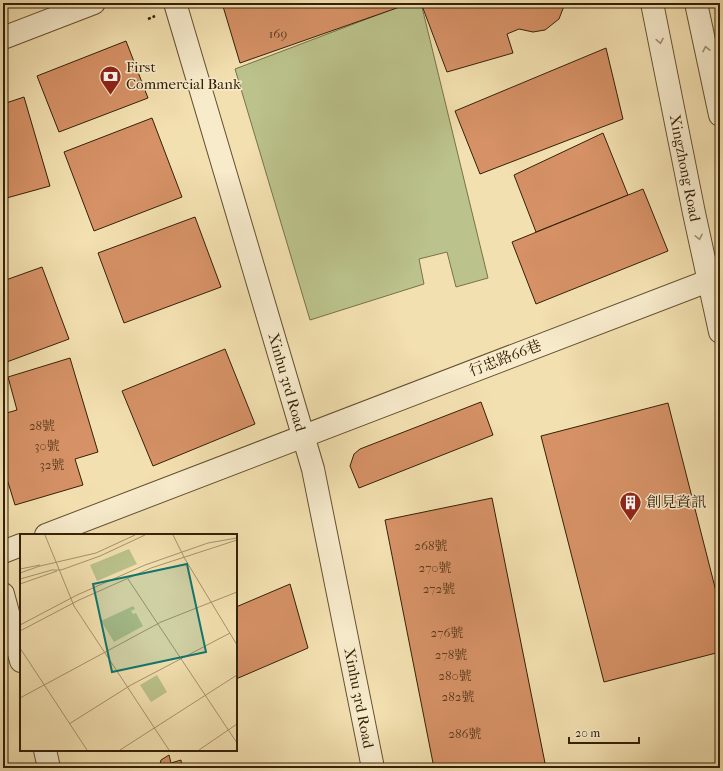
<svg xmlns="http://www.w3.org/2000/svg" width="723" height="771" viewBox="0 0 723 771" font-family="'IM FELL French Canon','Noto Serif TC',serif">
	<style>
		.green { fill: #bbc28b; stroke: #787248 }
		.building { fill: #d69166; stroke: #342106 }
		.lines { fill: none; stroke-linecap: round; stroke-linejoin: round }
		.minor-casing { stroke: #645130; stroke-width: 24 }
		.path { stroke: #342106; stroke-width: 2.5; stroke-dasharray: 3 2; stroke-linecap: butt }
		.minor { stroke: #f7ebcc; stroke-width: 22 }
		.oneway { stroke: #9f9073 }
		.labels { text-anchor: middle; stroke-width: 3; stroke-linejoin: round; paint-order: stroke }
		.number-label { font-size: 13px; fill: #5c3d1e }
		.poi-label { font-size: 15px; fill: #342106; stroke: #f7ebcc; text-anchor: start }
		.street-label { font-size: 15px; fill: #342106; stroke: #f7ebcc }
		.inset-road { fill: none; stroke: #a7946c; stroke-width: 1 }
		.view { fill: #0f766e; fill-opacity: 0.15; stroke: #0f766e; stroke-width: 2 }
		.inset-edge { fill: none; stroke: #342106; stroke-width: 2 }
	</style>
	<rect width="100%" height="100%" fill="#f3e0b0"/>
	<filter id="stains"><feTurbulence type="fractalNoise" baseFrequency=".005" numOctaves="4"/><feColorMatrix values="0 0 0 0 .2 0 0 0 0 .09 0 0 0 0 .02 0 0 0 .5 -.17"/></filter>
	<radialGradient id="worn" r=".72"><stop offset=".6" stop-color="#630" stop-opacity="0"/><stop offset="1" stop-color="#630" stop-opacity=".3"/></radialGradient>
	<path class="green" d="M409,3H421L488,278L456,287L447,252L419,259L424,284L310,320L235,69Z"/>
	<g class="building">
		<path d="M222,3H411L240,63Z"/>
		<path d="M421,3H563L564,6L559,19L545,30L533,32L519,29L507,34L513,53L447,72Z"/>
		<path d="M126,41L148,98L59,132L37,76Z"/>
		<path d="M606,48L623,119L480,174L455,111Z"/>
		<path d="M24,97L50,186L3,199V104Z"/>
		<path d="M152,118L182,197L94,231L64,152Z"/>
		<path d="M603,133L628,195L536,232L514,175Z"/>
		<path d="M643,189L668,251L536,304L512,242Z"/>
		<path d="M195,217L221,287L124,323L98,253Z"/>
		<path d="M42,267L69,339L4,363L3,281Z"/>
		<path d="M225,349L255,424L153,466L122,391Z"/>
		<path d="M70,358L98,452L75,459L83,485L15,505L3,466V414L17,410L8,377Z"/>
		<path d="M481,402L493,435L359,488L350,466L354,454L360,449Z"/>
		<path d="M668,403L720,607V652L604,682L541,436Z"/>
		<path d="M492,498L546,768H434L385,520Z"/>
		<path d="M290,584L308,648L236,679V607Z"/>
		<path d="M169,755L171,763L181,760L182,768H159L161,760Z"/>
	</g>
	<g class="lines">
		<defs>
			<g id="minor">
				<path d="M175,3L313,469L373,768"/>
				<path d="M652,3L694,213L720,332"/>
				<path d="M696,3L720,115"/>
				<path d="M3,38L94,3"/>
				<path d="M46,535L708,281"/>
				<path d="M3,552L21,545"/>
				<path d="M3,594L21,661"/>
				<path d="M45,750L49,768"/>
			</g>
		</defs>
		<use href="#minor" class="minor-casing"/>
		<path class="path" d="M148,19L155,16"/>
		<use href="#minor" class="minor"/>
	</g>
	<defs><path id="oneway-chevron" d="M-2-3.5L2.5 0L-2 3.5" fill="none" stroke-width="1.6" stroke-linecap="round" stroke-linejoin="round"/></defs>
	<g class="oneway">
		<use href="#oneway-chevron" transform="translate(660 41) rotate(79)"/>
		<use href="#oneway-chevron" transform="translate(706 49) rotate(-102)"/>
		<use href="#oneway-chevron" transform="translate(699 237) rotate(78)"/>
	</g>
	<defs>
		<symbol id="bank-pin" viewBox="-11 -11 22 30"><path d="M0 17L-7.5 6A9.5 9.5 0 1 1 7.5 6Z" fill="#8f2418" stroke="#f7ebcc"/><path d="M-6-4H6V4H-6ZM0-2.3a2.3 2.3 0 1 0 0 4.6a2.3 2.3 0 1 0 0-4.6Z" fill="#fff"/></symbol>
		<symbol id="building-pin" viewBox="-11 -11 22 30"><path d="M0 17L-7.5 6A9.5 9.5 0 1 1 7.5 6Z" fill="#8f2418" stroke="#f7ebcc"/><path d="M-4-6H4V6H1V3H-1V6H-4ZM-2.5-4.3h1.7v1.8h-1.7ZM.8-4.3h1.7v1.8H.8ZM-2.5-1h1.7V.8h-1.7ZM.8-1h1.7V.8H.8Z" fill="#fff"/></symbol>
	</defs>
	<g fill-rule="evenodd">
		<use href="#bank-pin" x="98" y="64" width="25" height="34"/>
		<use href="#building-pin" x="618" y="490" width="25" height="34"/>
	</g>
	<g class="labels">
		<g class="number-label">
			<text x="278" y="38">169</text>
			<text x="42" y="430">28號</text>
			<text x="47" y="450">30號</text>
			<text x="52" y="469">32號</text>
			<text x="431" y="550">268號</text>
			<text x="435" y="572">270號</text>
			<text x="439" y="593">272號</text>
			<text x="447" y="637">276號</text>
			<text x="451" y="659">278號</text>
			<text x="455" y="680">280號</text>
			<text x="458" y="701">282號</text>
			<text x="465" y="738">286號</text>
		</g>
		<g class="poi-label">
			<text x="126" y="72">First<tspan x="126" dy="17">Commercial Bank</tspan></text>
			<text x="646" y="507">創見資訊</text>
		</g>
		<g class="street-label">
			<text transform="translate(685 168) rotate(79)" y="5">Xingzhong Road</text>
			<text transform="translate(505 358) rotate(-21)" y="5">行忠路66巷</text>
			<text transform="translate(287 382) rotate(74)" y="5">Xinhu 3rd Road</text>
			<text transform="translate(359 698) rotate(79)" y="5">Xinhu 3rd Road</text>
		</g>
	</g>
	<g transform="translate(20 534)">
		<rect width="217" height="217" fill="#f3e0b0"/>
		<path d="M109,15L117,30L77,47L70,31ZM113,72L115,75L111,77L113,80L116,79L123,92L94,108L81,87ZM137,141L147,158L131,168L120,151Z" fill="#bbc28b"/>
		<path class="inset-road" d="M25,1L54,72L149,216M153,1L165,25L217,111M0,35L20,31M0,39L20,32L76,19L115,1M0,45L32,36H41L80,22L125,1M108,45L217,209M0,50L37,37M0,91L57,61L125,31L188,9L217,4M0,97L59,66L131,34L217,6M0,114L67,216M0,164L141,88L217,58M49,190L111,151L210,99M100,216L217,141M179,216L217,190"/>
		<path class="view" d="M167,30L186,118L92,138L73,50Z"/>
		<rect width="217" height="217" class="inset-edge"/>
	</g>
	<rect width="723" height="771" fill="none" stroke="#f3e0b0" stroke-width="16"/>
	<rect x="4" y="4" width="715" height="763" fill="none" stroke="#342106" stroke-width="2"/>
	<rect x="8" y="8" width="707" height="755" fill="none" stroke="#342106"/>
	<path d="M569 737v6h70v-6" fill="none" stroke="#342106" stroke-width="2"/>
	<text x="575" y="737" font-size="12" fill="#342106" stroke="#f7ebcc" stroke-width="3" paint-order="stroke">20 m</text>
	<rect width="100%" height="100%" filter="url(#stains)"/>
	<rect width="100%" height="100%" fill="url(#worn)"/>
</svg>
